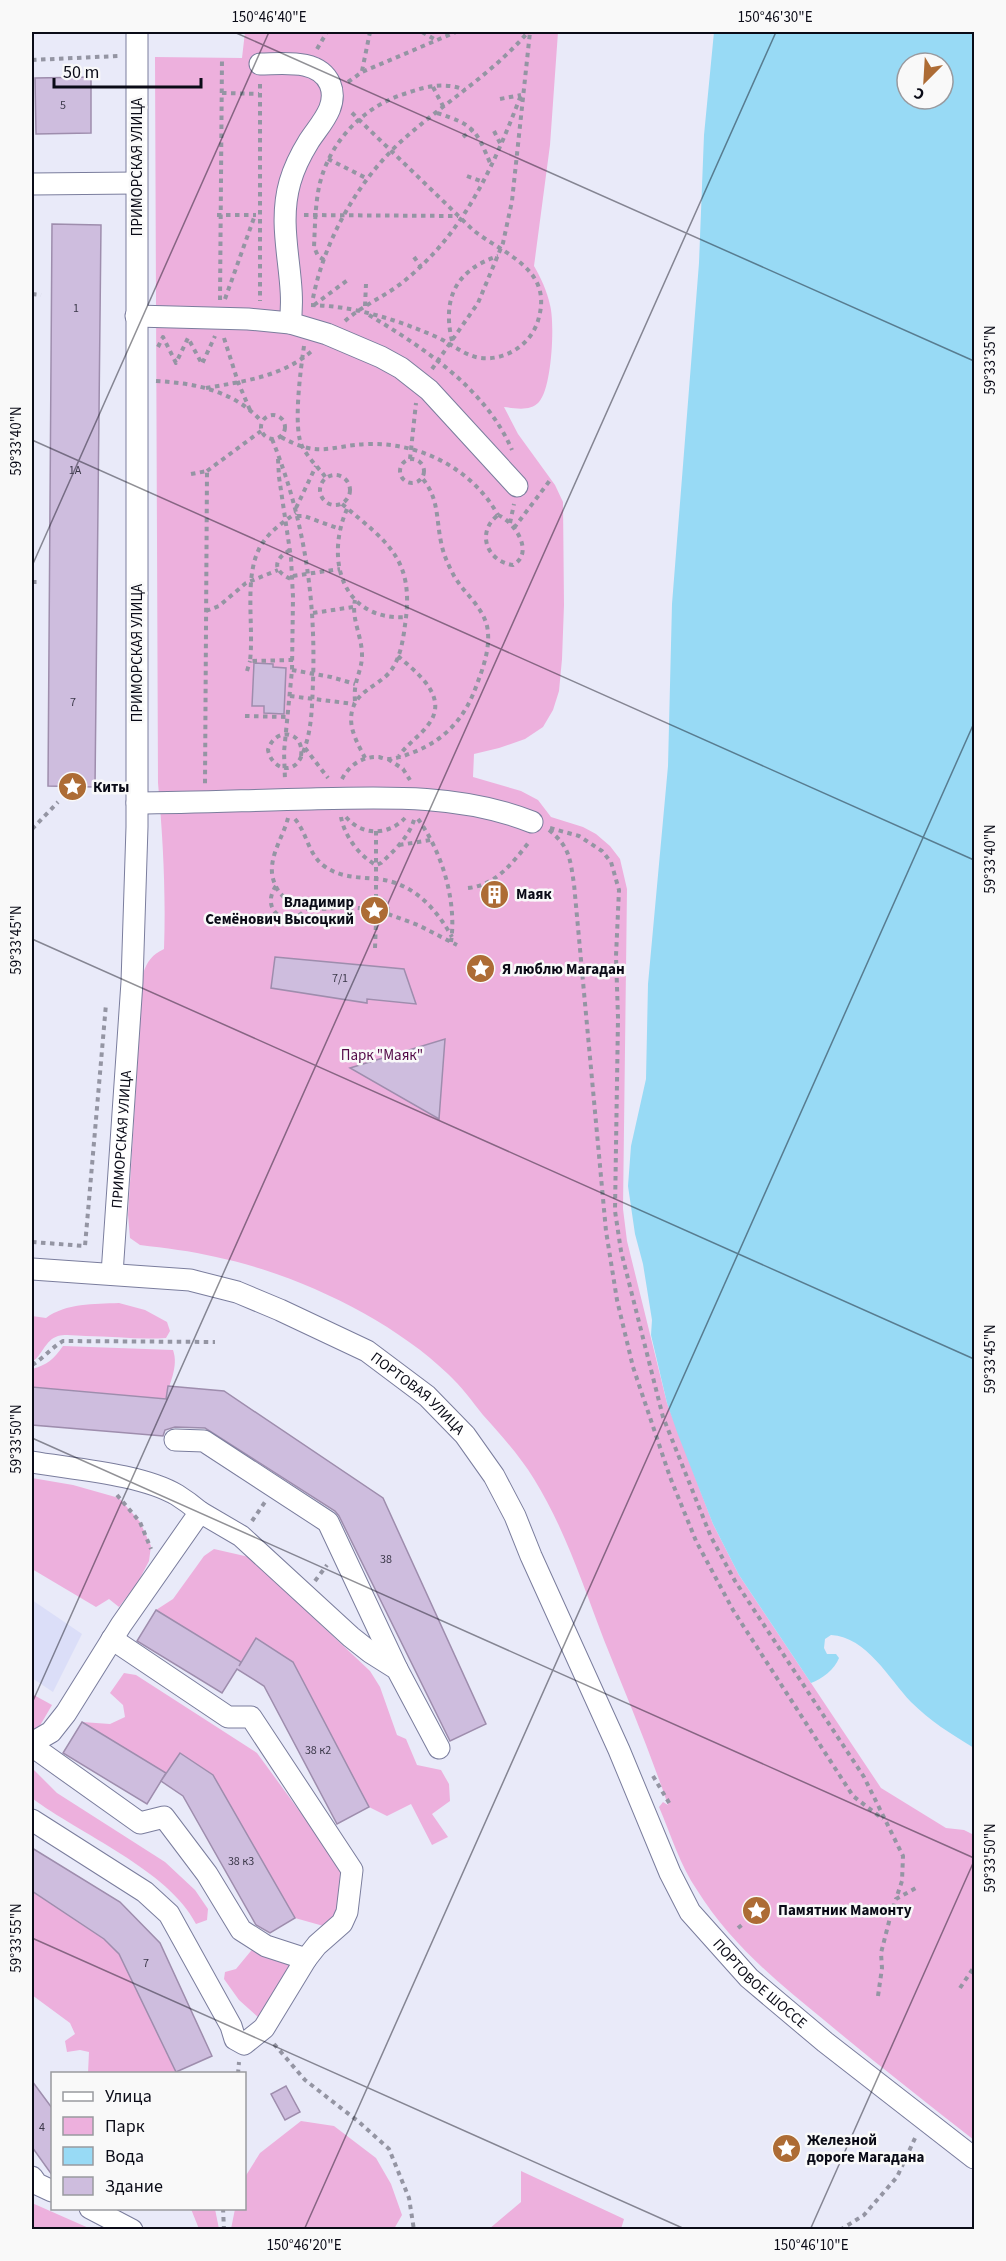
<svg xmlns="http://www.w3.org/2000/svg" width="1006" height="2261" viewBox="0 0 1006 2261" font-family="'Source Sans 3',sans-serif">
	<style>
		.built { fill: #dbdef8 }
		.green { fill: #edb0dd }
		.water { fill: #98daf5; fill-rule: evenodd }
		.building { fill: #cebdde; stroke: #9e8dad; stroke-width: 1.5 }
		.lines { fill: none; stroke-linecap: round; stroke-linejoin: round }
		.minor-casing { stroke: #7a7d9d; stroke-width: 23 }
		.path { stroke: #9495a3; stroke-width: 4; stroke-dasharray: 4.5 4.5; stroke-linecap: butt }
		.minor { stroke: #fff; stroke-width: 21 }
		.ticks { fill: none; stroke: #0a0b17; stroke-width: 1.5; stroke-opacity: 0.45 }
		.labels { text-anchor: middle; stroke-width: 5; stroke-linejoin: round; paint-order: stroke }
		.number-label { font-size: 12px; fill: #3b3849 }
		.street-label { font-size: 15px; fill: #0a0b17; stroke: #f9f9f9 }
		.poi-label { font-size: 15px; font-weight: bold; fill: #0a0b17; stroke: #f9f9f9; text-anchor: start }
		.park-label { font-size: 15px; fill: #520746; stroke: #f9f9f9 }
		.neatline { fill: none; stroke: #0a0b17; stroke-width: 2 }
		.ticks-label { font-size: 15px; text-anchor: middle; fill: #0a0b17 }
	</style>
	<rect width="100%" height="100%" fill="#e9eaf9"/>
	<path class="built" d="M32,1600L82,1634L53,1692L32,1678Z"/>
	<g class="green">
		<path d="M245,32H558L550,145L534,266C541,278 547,291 550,305C555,323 552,388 539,402C530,412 514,408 504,407L518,434L555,485L563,502L564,605L562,659L559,691L553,710L543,727L525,739L499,748L474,754L473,777L521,791L538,800L551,817L583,827L596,834L610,846L620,859L627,889L623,1209L627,1241L667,1403L713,1524L739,1575L881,1788L946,1828L964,1830L974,1835V2140C924,2101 873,2061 824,2020C777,1982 730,1943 697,1890C680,1865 671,1835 659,1807L663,1802L668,1805C649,1749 626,1695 604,1640C583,1585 565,1529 534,1479C520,1456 501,1435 483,1415C472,1401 461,1386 448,1374C390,1318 294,1273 216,1257C191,1251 165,1248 140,1245L130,1238L128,1215L143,974C147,961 152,955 164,949C166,893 163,839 158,783L155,57L242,58Z"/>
		<path d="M119,1303L145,1310L167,1322L170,1331L166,1338C139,1340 113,1336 86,1336C78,1336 66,1334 58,1336C45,1340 42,1356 32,1362V1316L46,1318C66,1303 94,1304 119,1303Z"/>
		<path d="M63,1346L173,1350C179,1367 169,1383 166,1399L32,1387V1369C47,1365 54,1359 63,1346Z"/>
		<path d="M32,1478L73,1485L119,1498L140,1522L151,1546L149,1561L138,1582L119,1607L109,1599L96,1607L32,1569Z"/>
		<path d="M214,1549L249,1557L370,1671L380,1687L397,1735L406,1739L417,1765L441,1770L449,1784L450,1801L432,1814L448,1837L432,1845L411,1804L387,1816L369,1807L293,1662L256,1639L241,1662L156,1610L173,1599L204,1556Z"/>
		<path d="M124,1673L136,1675L257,1753L344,1872L340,1908L327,1927L295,1918L213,1775L180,1753L166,1773L82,1722L110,1724L125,1717L123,1705L110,1693Z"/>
		<path d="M32,1694L52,1705L38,1729L32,1733Z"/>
		<path d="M32,1768L57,1793L165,1862L195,1890L208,1909L207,1920L196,1924C169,1870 79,1834 32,1798Z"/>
		<path d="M32,1891L104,1939L119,1954L177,2073H88L89,2052L80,2050L67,2052L65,2041L75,2034L70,2023L32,1995Z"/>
		<path d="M255,1946L289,1963V1969L258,2017L239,2000L224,1979L225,1972L236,1969Z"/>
		<path d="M301,2121L334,2126L376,2158L391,2184L402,2215L394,2229H231L235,2209L244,2208L245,2177L260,2153Z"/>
		<path d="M521,2171L624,2219L621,2229H489L521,2202Z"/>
		<path d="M32,2203L91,2229H32Z"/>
		<path d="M191,2209H215L219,2229H199Z"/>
	</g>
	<path class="water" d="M714,32H974V1748C951,1734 930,1721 911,1702C889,1679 867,1637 831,1635L825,1639L824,1648L827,1654H836L839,1658C835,1669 822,1679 811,1683L739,1575L713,1524L677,1432L667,1403L651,1335L652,1320L643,1264L635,1234L628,1186L631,1146L646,1079L648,984L668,766L672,604L699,263L704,135ZM907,63H943V99H907Z"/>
	<g class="building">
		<path d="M91,77V133L36,134L35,78Z"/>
		<path d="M52,224L101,225L95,787L48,786Z"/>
		<path d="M254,663L273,664V667L286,668L284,714L264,713V706H252Z"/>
		<circle cx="495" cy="895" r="11"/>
		<path d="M275,957L404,969L416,1004L367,999V1003L271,988Z"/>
		<path d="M445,1039L439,1119L350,1068Z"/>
		<path d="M168,1386L224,1391L383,1498L486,1724L450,1741L339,1516L335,1511L205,1428L175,1427L165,1430L163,1436L32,1425V1387L166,1399Z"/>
		<path d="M156,1610L241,1662L239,1666L256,1638L293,1662L369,1807L337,1824L264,1686L237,1669L222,1693L137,1641Z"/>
		<path d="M82,1722L166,1773L147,1804L63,1753Z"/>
		<path d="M180,1753L213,1775L295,1918L270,1933L256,1925L183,1796L161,1781Z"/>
		<path d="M32,1848L120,1902L160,1943L212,2056L176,2072L119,1954L104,1939L32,1891Z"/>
		<path d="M32,2081L52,2108V2175L32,2147Z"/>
		<path d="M286,2086L300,2112L285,2120L271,2094Z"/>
	</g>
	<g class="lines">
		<defs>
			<g id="minor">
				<path d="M260,64C282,64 319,58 330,84C339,106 320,124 309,141C301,154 294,168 290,182C276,231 297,277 290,323"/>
				<path d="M32,184L136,183"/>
				<path d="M136,316L248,319L290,323L327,334L381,357L401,368L429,390L517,486"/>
				<path d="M137,803C195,803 253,800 311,799C385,797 462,794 532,822"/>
				<path id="s1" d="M32,1269L190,1280L237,1292L280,1310L367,1351L427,1396L465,1435L494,1476L515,1516L531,1556L619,1750L670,1873L690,1912L749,1978L825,2042L974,2158"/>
				<path id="s2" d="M112,1274L132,982L137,827V32"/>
				<path d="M175,1440L204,1441L328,1522L397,1669"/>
				<path d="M32,1462C73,1469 142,1474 177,1495C185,1500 193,1506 200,1512L121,1625L66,1713L51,1732L32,1743"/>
				<path d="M200,1512L241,1536L351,1637L370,1652L397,1669L439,1748"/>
				<path d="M112,1639L228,1717H251L352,1870L347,1912L342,1923L317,1945L306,1959"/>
				<path d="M32,1746L140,1823L164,1817L207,1874L241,1930L266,1946L306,1959L264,2028L244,2044L235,2039L231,2026L169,1914L145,1892L32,1820"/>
				<path d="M32,2177L37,2184L52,2191"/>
				<path d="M90,2208L132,2230"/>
			</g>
		</defs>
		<use href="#minor" class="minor-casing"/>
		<g class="path">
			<path d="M422,32L436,40"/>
			<path d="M317,49L327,32"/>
			<path d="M32,60L118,56"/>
			<path d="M362,71L370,32"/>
			<path d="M348,82L362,72L456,32"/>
			<path d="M260,84V301"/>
			<path d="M433,87L444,108"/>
			<path d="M222,93L259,94"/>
			<path d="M500,99L521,95"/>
			<path d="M437,113C475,125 476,130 491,165"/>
			<path d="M494,131L501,145"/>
			<path d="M463,137L473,129"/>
			<path d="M328,159L368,179"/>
			<path d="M467,176L483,182"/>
			<path d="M217,215H256"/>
			<path d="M304,215L458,216"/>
			<path d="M414,257L421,267"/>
			<path d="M324,260L318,256L314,247C315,227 315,207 319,187C329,141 364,106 407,93C427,86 446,82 465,90"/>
			<path d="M32,294L41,295"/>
			<path d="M313,298C325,238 360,177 406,137C447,101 493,73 528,32"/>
			<path d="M225,299L255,215"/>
			<path d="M220,300L222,58"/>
			<path d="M311,305C355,306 398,320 439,338C453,345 464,355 480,358C507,361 533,343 539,317C552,268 503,254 473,230L349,110"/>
			<path d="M314,305L349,279"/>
			<path d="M365,306L366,284"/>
			<path d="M369,315C424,348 486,389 512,450"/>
			<path d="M345,321C364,304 389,295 409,277C466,229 495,163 521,95"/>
			<path d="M224,338L238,382L250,410"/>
			<path d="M452,341C442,298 456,270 498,256"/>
			<path d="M304,346C301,367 292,431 303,448C309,459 319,468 326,478"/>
			<path d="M158,347L163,337L176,363L188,338L202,364L215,336"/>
			<path d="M432,369L478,303L503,243L512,201L530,32"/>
			<path d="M156,381C195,383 235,391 262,422"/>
			<path d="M206,388C245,381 282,377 313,350"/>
			<circle cx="273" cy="427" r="12"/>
			<path d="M281,437C321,459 329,445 370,444C422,443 473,470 498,515"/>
			<path d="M272,439C304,518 316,598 313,682C312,707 312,736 300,759C291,776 271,767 268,750C275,726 305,731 301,756"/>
			<circle cx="412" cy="471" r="12"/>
			<path d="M278,459L279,477L291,558L293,597L292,670L284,752L285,780"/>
			<path d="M410,459L416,403"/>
			<path d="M207,471L261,431"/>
			<path d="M191,474L207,471L205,784"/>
			<circle cx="335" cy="490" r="15"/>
			<path d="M342,504C388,543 415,559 405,625C403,641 400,660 389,673C376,687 357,691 352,711C348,728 358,744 365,758"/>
			<path d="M296,508L316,466"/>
			<path d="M347,509C325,559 342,621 406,617"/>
			<path d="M498,515C515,522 535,553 513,565C486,561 476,532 498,515Z"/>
			<path d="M297,516H304L340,529"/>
			<path d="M510,523L514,504"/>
			<path d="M514,528L551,479"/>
			<path d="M290,550C271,561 274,572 293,580"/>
			<path d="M293,576L340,569"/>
			<path d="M32,582H37"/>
			<path d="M206,611L219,606L246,583L278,570"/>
			<path d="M313,613L353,607"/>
			<path d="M398,656C417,673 450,697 428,725C420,736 407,744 399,756"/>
			<path d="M293,660L250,661C254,627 244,579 259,549C267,533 282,523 296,513"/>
			<path d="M292,670L331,677L355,684"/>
			<path d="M247,671L250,661"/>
			<path d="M290,696L354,704"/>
			<path d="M355,701C353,680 362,672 362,655C362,636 351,619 355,600"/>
			<path d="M245,716L288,717"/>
			<path d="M305,748L328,778"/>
			<path d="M388,759L403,769L410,780"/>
			<path d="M342,779C349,765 363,756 379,757C382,758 385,759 388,759C396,759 407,755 414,752C447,739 466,716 477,684C484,666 491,645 487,626C482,605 461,591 452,572C447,562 443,553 441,542C436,518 439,498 422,478"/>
			<path d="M341,817C344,835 359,856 376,865L381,863C395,850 411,835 415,816"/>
			<path d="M346,817C362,836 388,836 405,818"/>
			<path d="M288,818C284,834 273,850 272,867C271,876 275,887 280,893C303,920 334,903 364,909"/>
			<path d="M295,819C307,833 308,854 324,866C341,878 358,877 377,879C412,882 436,908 452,937"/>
			<path d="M418,819C442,852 457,901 451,942"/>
			<path d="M550,828L579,836L602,851L611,862L619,890L616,956L618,1018L615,1211L621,1251L663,1417L711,1537L735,1581L864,1777L903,1856L902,1881L896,1899"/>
			<path d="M32,829L58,802"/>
			<path d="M549,830C570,847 570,859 574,884L606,1231L617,1300L633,1367L670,1477L696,1541L733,1610L853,1796L883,1819"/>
			<path d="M376,831V898"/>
			<path d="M399,845L431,840"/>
			<path d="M276,886C259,910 288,931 306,909"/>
			<path d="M468,888C497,885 513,862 530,841"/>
			<circle cx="376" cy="910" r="12"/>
			<path d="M388,914L418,925L457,945"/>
			<path d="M375,948L376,922"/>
			<path d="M32,1242L85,1246L106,1004"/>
			<path d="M32,1365C44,1358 51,1348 63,1341L215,1342"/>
			<path d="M117,1495L140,1522L151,1549"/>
			<path d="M252,1521L265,1502"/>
			<path d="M315,1581L327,1565"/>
			<path d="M653,1776L671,1806"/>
			<path d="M738,1928L743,1924"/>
			<path d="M960,1988L974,1967"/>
			<path d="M878,1996L882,1968L881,1953L891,1914L896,1899L916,1888"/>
			<path d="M274,2044L305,2080L359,2122L389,2149L409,2198L414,2230"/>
			<path d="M238,2074L239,2062"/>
			<path d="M223,2208L224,2230"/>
			<path d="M840,2230L864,2215L897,2177L916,2136"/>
		</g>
		<use href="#minor" class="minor"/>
	</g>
	<path class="ticks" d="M234,32L974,361M32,440L974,860M32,566L269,32M32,939L974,1359M32,1438L974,1858M32,1703L776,32M32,1938L687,2230M304,2230L974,723M810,2230L974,1861"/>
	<defs>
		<symbol id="sight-disc" viewBox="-11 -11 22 22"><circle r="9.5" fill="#ad6c35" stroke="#f9f9f9"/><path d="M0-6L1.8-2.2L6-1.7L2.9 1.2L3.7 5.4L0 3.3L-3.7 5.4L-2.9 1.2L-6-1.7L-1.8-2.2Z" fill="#fff"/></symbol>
		<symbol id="building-disc" viewBox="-11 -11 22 22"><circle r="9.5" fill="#ad6c35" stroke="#f9f9f9"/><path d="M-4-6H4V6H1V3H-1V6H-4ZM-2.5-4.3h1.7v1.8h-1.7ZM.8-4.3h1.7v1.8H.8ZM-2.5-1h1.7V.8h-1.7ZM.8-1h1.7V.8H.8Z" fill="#fff"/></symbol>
	</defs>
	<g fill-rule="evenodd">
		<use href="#sight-disc" x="56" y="770" width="33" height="33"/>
		<use href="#building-disc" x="478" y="878" width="33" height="33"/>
		<use href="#sight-disc" x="358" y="894" width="33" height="33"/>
		<use href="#sight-disc" x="464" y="952" width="33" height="33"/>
		<use href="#sight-disc" x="740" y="1894" width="33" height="33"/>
		<use href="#sight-disc" x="770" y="2132" width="33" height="33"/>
	</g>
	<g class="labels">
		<g class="number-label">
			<text x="63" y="109">5</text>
			<text x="76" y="312">1</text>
			<text x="75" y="474">1А</text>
			<text x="73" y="706">7</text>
			<text x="340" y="982">7/1</text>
			<text x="386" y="1563">38</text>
			<text x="318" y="1754">38 к2</text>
			<text x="241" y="1865">38 к3</text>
			<text x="146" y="1967">7</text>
			<text x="42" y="2131">4</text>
		</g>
		<g class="street-label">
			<text transform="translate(137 167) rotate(-90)" y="5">ПРИМОРСКАЯ УЛИЦА</text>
			<text transform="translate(137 653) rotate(-90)" y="5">ПРИМОРСКАЯ УЛИЦА</text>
			<text dy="5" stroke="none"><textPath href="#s2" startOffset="135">ПРИМОРСКАЯ УЛИЦА</textPath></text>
			<text dy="5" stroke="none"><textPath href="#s1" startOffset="416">ПОРТОВАЯ УЛИЦА</textPath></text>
			<text dy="5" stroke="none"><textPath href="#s1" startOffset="1108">ПОРТОВОЕ ШОССЕ</textPath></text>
		</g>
		<g class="poi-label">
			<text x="93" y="792">Киты</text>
			<text x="516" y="899">Маяк</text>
			<text x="354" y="907" text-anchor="end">Владимир<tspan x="354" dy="17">Семёнович Высоцкий</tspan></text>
			<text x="502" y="974">Я люблю Магадан</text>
			<text x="778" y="1915">Памятник Мамонту</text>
			<text x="807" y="2145">Железной<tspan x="807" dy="17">дороге Магадана</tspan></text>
		</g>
		<g class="park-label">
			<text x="382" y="1060">Парк "Маяк"</text>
		</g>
	</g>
	<rect width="1006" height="2261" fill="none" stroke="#f9f9f9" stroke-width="66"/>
	<rect x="51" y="2072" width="195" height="138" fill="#f9f9f9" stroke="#999a9f" stroke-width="1.5"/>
	<rect x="63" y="2092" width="30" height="9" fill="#ffffff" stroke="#999a9f" stroke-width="1.5"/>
	<text x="105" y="2102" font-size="18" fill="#0a0b17">Улица</text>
	<rect x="63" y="2117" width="30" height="18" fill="#edb0dd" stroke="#999a9f" stroke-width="1.5"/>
	<text x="105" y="2132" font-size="18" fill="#0a0b17">Парк</text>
	<rect x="63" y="2147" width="30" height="18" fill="#98daf5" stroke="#999a9f" stroke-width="1.5"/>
	<text x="105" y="2162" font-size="18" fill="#0a0b17">Вода</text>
	<rect x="63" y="2177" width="30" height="18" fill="#cebdde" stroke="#999a9f" stroke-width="1.5"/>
	<text x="105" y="2192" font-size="18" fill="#0a0b17">Здание</text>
	<g transform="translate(925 81) rotate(204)"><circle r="28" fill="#f9f9f9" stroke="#999a9f" stroke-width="1.5"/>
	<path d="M0-4.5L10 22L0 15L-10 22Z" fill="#ad6c35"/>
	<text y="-9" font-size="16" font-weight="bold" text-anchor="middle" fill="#0a0b17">С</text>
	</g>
	<path d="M54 78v9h147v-9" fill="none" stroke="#0a0b17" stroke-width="3"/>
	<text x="63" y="78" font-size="18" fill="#0a0b17" stroke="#f9f9f9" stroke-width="4.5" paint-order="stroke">50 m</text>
	<rect x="33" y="33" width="940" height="2195" class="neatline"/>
	<g class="ticks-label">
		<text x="269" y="22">150°46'40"E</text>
		<text x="775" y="22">150°46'30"E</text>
		<text transform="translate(990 360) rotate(-90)" y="5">59°33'35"N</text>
		<text transform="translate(16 441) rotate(-90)" y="5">59°33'40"N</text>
		<text transform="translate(990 859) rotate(-90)" y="5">59°33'40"N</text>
		<text transform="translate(16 940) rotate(-90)" y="5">59°33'45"N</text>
		<text transform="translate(990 1359) rotate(-90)" y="5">59°33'45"N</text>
		<text transform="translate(16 1439) rotate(-90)" y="5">59°33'50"N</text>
		<text transform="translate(990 1858) rotate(-90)" y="5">59°33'50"N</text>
		<text transform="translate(16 1938) rotate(-90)" y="5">59°33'55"N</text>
		<text x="304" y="2250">150°46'20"E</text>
		<text x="811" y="2250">150°46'10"E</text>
	</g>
</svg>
